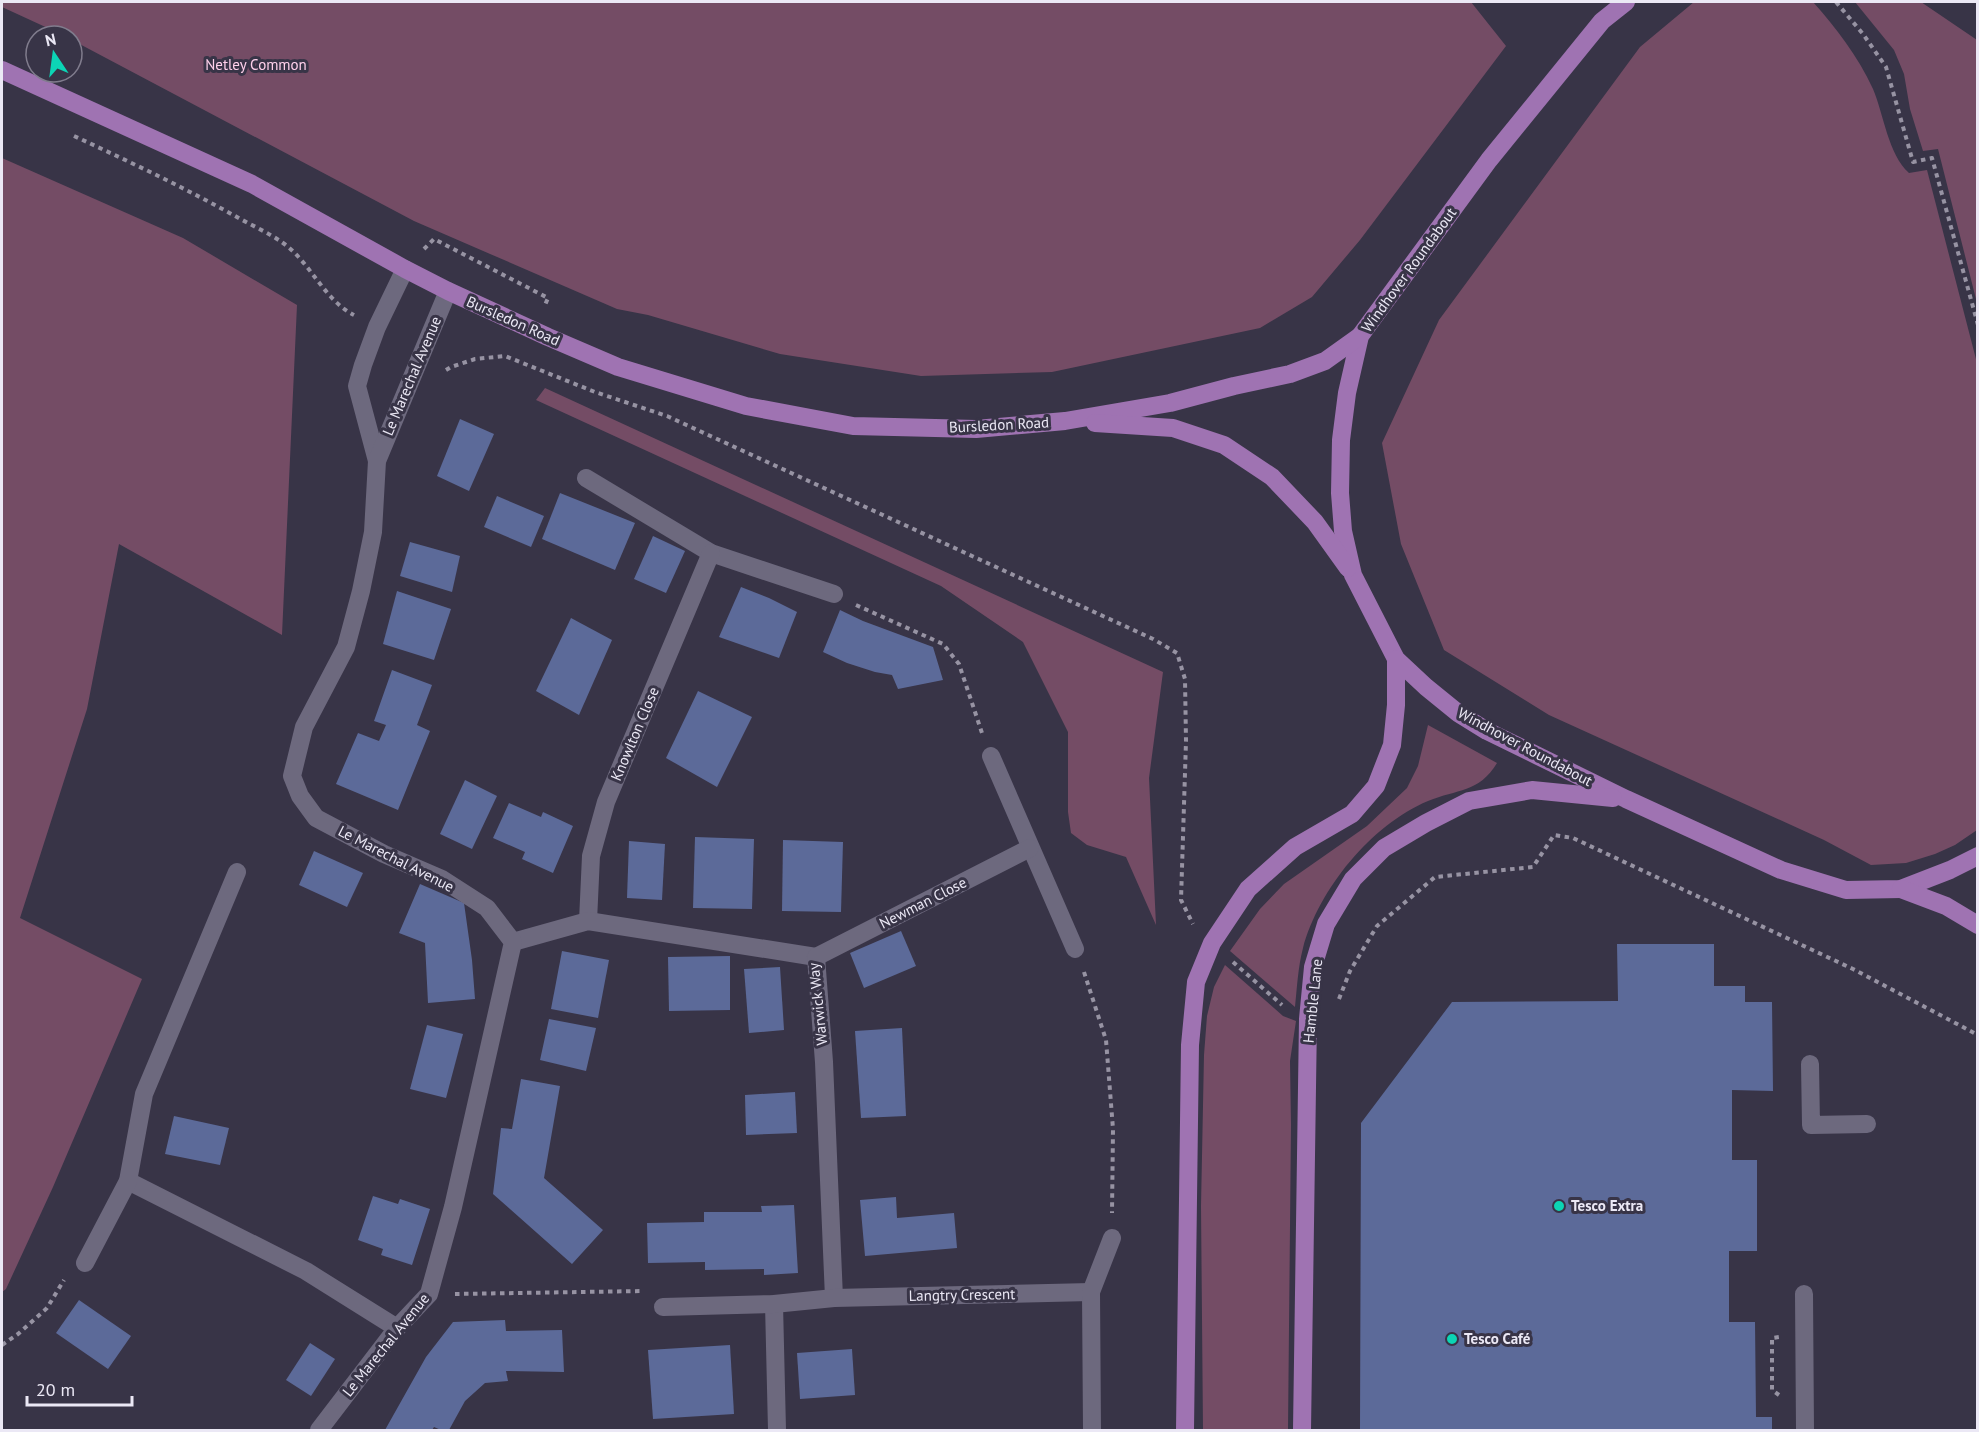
<svg xmlns="http://www.w3.org/2000/svg" width="1979" height="1432" viewBox="0 0 1979 1432" font-family="'PT Sans',sans-serif">
	<style>
		.green { fill: #744c65 }
		.building { fill: #5c6a99 }
		.lines { fill: none; stroke-linecap: round; stroke-linejoin: round }
		.path { stroke: #9793a3; stroke-width: 4; stroke-dasharray: 4.5 4.5; stroke-linecap: butt }
		.minor { stroke: #6d697e; stroke-width: 18 }
		.major { stroke: #9f73b2; stroke-width: 18 }
		.poi-dot { fill: #0cd5b5; stroke: #383447; stroke-width: 2 }
		.labels { text-anchor: middle; stroke-width: 6; stroke-linejoin: round; paint-order: stroke }
		.park-label { font-size: 15px; fill: #fed0eb; stroke: #383447 }
		.street-label { font-size: 15px; fill: #ebe8f5; stroke: #383447 }
		.poi-label { font-size: 15px; font-weight: bold; fill: #ebe8f5; stroke: #383447; text-anchor: start }
	</style>
	<rect width="100%" height="100%" fill="#383447"/>
	<g class="green">
		<path d="M2,2H1471L1506,46L1360,240L1312,297L1260,328L1052,372L921,376L780,354L648,315L617,309L414,221L72,40V36H65L2,7Z"/>
		<path d="M1694,2H1813C1837,29 1857,55 1873,89C1884,115 1888,154 1909,173L1927,170L1977,363V830L1955,845L1935,854L1906,863L1871,865L1824,840L1549,715L1444,650L1401,544L1382,443L1439,320L1640,47Z"/>
		<path d="M1855,2H1921L1977,40V303L1938,149L1923,151L1910,109L1904,74L1894,50Z"/>
		<path d="M2,158L183,238L297,305L282,635L119,544L87,709L20,918L142,979L53,1187L6,1289L2,1292Z"/>
		<path d="M545,388L1163,672L1149,778L1156,925L1126,857L1087,845L1071,833L1068,812V732L1023,642L941,586L536,400Z"/>
		<path d="M1428,725L1497,763C1479,793 1457,789 1428,801C1371,825 1319,889 1303,948C1298,967 1297,988 1295,1007L1230,951L1260,909L1284,884L1367,826L1407,788L1418,766Z"/>
		<path d="M1225,965L1283,1016L1296,1021L1290,1061L1291,1125L1288,1430H1203L1201,1206L1204,1055L1207,1016L1214,987Z"/>
	</g>
	<g class="building">
		<path d="M460,419L494,434L469,491L437,476Z"/>
		<path d="M560,493L635,523L615,570L542,539Z"/>
		<path d="M497,496L544,516L531,547L484,527Z"/>
		<path d="M653,536L685,551L666,593L634,579Z"/>
		<path d="M410,542L460,556L452,592L400,576Z"/>
		<path d="M741,587L769,598L797,612L779,658L719,637Z"/>
		<path d="M397,591L451,609L434,660L383,644Z"/>
		<path d="M840,610L863,621L933,647L943,680L898,689L892,675L875,672L847,663L823,652Z"/>
		<path d="M571,618L612,640L579,715L536,691Z"/>
		<path d="M392,670L432,685L417,725L430,731L398,810L336,784L358,733L379,741L386,725L374,721Z"/>
		<path d="M698,691L752,717L717,787L666,758Z"/>
		<path d="M465,780L497,796L472,849L440,834Z"/>
		<path d="M509,803L541,817L543,812L573,826L553,873L522,859L525,852L493,838Z"/>
		<path d="M695,837L754,839L752,909L693,908Z"/>
		<path d="M783,840L843,842L841,912L782,911Z"/>
		<path d="M629,841L665,844L662,900L627,898Z"/>
		<path d="M314,851L363,873L347,907L299,885Z"/>
		<path d="M420,884L464,903L472,960L475,999L428,1003L425,943L399,933Z"/>
		<path d="M901,931L916,966L864,988L850,953Z"/>
		<path d="M1617,944H1714V986H1745V1002H1772L1773,1091L1732,1090V1160H1757V1251H1729V1322H1755L1756,1417H1772V1430H1360L1361,1123L1452,1002L1618,1001Z"/>
		<path d="M562,951L609,960L598,1018L551,1009Z"/>
		<path d="M730,956V1010L669,1011L668,957Z"/>
		<path d="M780,967L784,1030L749,1033L744,969Z"/>
		<path d="M549,1019L596,1028L586,1071L540,1060Z"/>
		<path d="M427,1025L463,1034L446,1098L410,1089Z"/>
		<path d="M902,1028L906,1116L861,1118L855,1031Z"/>
		<path d="M521,1079L560,1086L544,1178L603,1230L572,1264L493,1194L501,1128L512,1129Z"/>
		<path d="M795,1092L797,1133L746,1135L745,1095Z"/>
		<path d="M174,1116L229,1128L220,1165L165,1154Z"/>
		<path d="M373,1196L398,1204L400,1199L430,1209L412,1265L381,1255L383,1249L358,1240Z"/>
		<path d="M896,1197L897,1218L954,1213L957,1248L865,1256L860,1200Z"/>
		<path d="M794,1205L798,1273L764,1275V1269L705,1270V1262L648,1263L647,1223L704,1222V1212H762L761,1206Z"/>
		<path d="M79,1300L131,1336L108,1369L56,1333Z"/>
		<path d="M505,1320L506,1331L562,1330L564,1372L506,1371L508,1381L485,1383L465,1401L449,1430H441L434,1427L432,1430H385L426,1357L453,1322Z"/>
		<path d="M310,1343L335,1359L311,1396L286,1380Z"/>
		<path d="M730,1345L734,1414L653,1419L648,1350Z"/>
		<path d="M852,1349L855,1395L800,1399L797,1353Z"/>
	</g>
	<g class="lines">
		<g class="path">
			<path d="M1836,2L1863,34L1886,67L1913,162L1932,158L1978,325"/>
			<path d="M74,136C128,161 183,187 235,216C251,225 269,233 283,243C311,263 324,300 354,315"/>
			<path d="M424,249L434,239L548,298L545,305"/>
			<path d="M446,370L451,367L475,359L505,356L595,392L667,416L1153,639L1177,653L1185,679L1186,741L1181,900L1193,924"/>
			<path d="M856,605L943,644L959,664L982,733"/>
			<path d="M1233,962L1282,1005"/>
			<path d="M1084,972L1106,1040L1113,1129L1112,1213"/>
			<path d="M1339,999L1350,971L1377,926L1435,877L1533,867L1554,835L1573,838L1853,969L1978,1035"/>
			<path d="M455,1294L643,1291"/>
			<path d="M2,1345L18,1334L47,1308L64,1280"/>
			<path d="M1779,1395L1772,1390V1338L1779,1337"/>
		</g>
		<g class="minor">
			<path d="M377,461L357,386L363,365L377,327L405,269"/>
			<path d="M586,478L711,553L834,594"/>
			<path d="M991,756L1075,949"/>
			<path d="M588,921L591,856L606,802L711,553"/>
			<path d="M513,942L588,921L816,957L824,1062L834,1298"/>
			<path d="M816,957L1030,848"/>
			<path d="M1810,1064L1811,1125L1867,1124"/>
			<path d="M128,1181L306,1271L397,1328"/>
			<path d="M85,1263L128,1181L144,1094L237,872"/>
			<path d="M1804,1294L1805,1430"/>
			<path d="M774,1304L777,1430"/>
			<path d="M663,1307L774,1304L834,1298L1091,1292"/>
			<path d="M319,1430L397,1328L429,1294L453,1207L513,942L487,908L442,879L384,854L316,818L300,796L292,776L304,727L346,647L361,591L373,532L377,461L448,291"/>
			<path d="M1092,1430L1091,1292L1112,1238"/>
		</g>
		<g class="major">
			<path d="M1626,2L1602,21L1489,160L1360,336L1347,393L1341,440L1340,493L1343,531L1353,575L1396,659L1426,687L1458,713L1487,731L1626,799L1781,870L1846,890L1901,889L1950,870L1978,856"/>
			<path d="M2,70L252,184L405,269L448,291L548,337L618,367L746,406L853,426L976,429L1065,421L1170,403L1234,386L1290,374L1325,361L1360,336"/>
			<path d="M1095,423L1173,428L1224,445L1272,477L1315,522L1348,568"/>
			<path d="M1901,889L1946,906L1978,925"/>
			<path d="M1185,1430L1190,1045L1196,982L1212,943L1248,889L1295,847L1352,814L1376,786L1392,745L1396,705V659"/>
			<path d="M1302,1430L1308,1019L1313,967L1326,924L1353,879L1384,848L1426,823L1469,801L1532,790L1613,798"/>
		</g>
	</g>
	<g class="poi-dot">
		<circle cx="1559" cy="1206" r="6"/>
		<circle cx="1452" cy="1339" r="6"/>
	</g>
	<g class="labels">
		<g class="park-label">
			<text x="256" y="70">Netley Common</text>
		</g>
		<g class="street-label">
			<text transform="translate(1409 270) rotate(-54)" y="5">Windhover Roundabout</text>
			<text transform="translate(513 321) rotate(24)" y="5">Bursledon Road</text>
			<text transform="translate(412 376) rotate(-67)" y="5">Le Marechal Avenue</text>
			<text transform="translate(999 425) rotate(-3)" y="5">Bursledon Road</text>
			<text transform="translate(635 734) rotate(-67)" y="5">Knowlton Close</text>
			<text transform="translate(1525 747) rotate(28)" y="5">Windhover Roundabout</text>
			<text transform="translate(396 859) rotate(27)" y="5">Le Marechal Avenue</text>
			<text transform="translate(923 903) rotate(-27)" y="5">Newman Close</text>
			<text transform="translate(1313 1001) rotate(-84)" y="5">Hamble Lane</text>
			<text transform="translate(818 1004) rotate(-96)" y="5">Warwick Way</text>
			<text transform="translate(962 1295) rotate(-1)" y="5">Langtry Crescent</text>
			<text transform="translate(386 1345) rotate(-51)" y="5">Le Marechal Avenue</text>
		</g>
		<g class="poi-label">
			<text x="1571" y="1211">Tesco Extra</text>
			<text x="1464" y="1344">Tesco Café</text>
		</g>
	</g>
	<rect width="1979" height="1432" fill="none" stroke="#ebe8f5" stroke-width="6"/>
	<g transform="translate(54 54) rotate(347)"><circle r="28" fill="#383447" stroke="#807c8d" stroke-width="1.5"/>
	<path d="M0-4.5L10 22L0 15L-10 22Z" fill="#0cd5b5"/>
	<text y="-9" font-size="16" font-weight="bold" text-anchor="middle" fill="#ebe8f5">N</text>
	</g>
	<path d="M27 1396v9h105v-9" fill="none" stroke="#ebe8f5" stroke-width="3"/>
	<text x="36" y="1396" font-size="18" fill="#ebe8f5" stroke="#383447" stroke-width="4.5" paint-order="stroke">20 m</text>
</svg>
